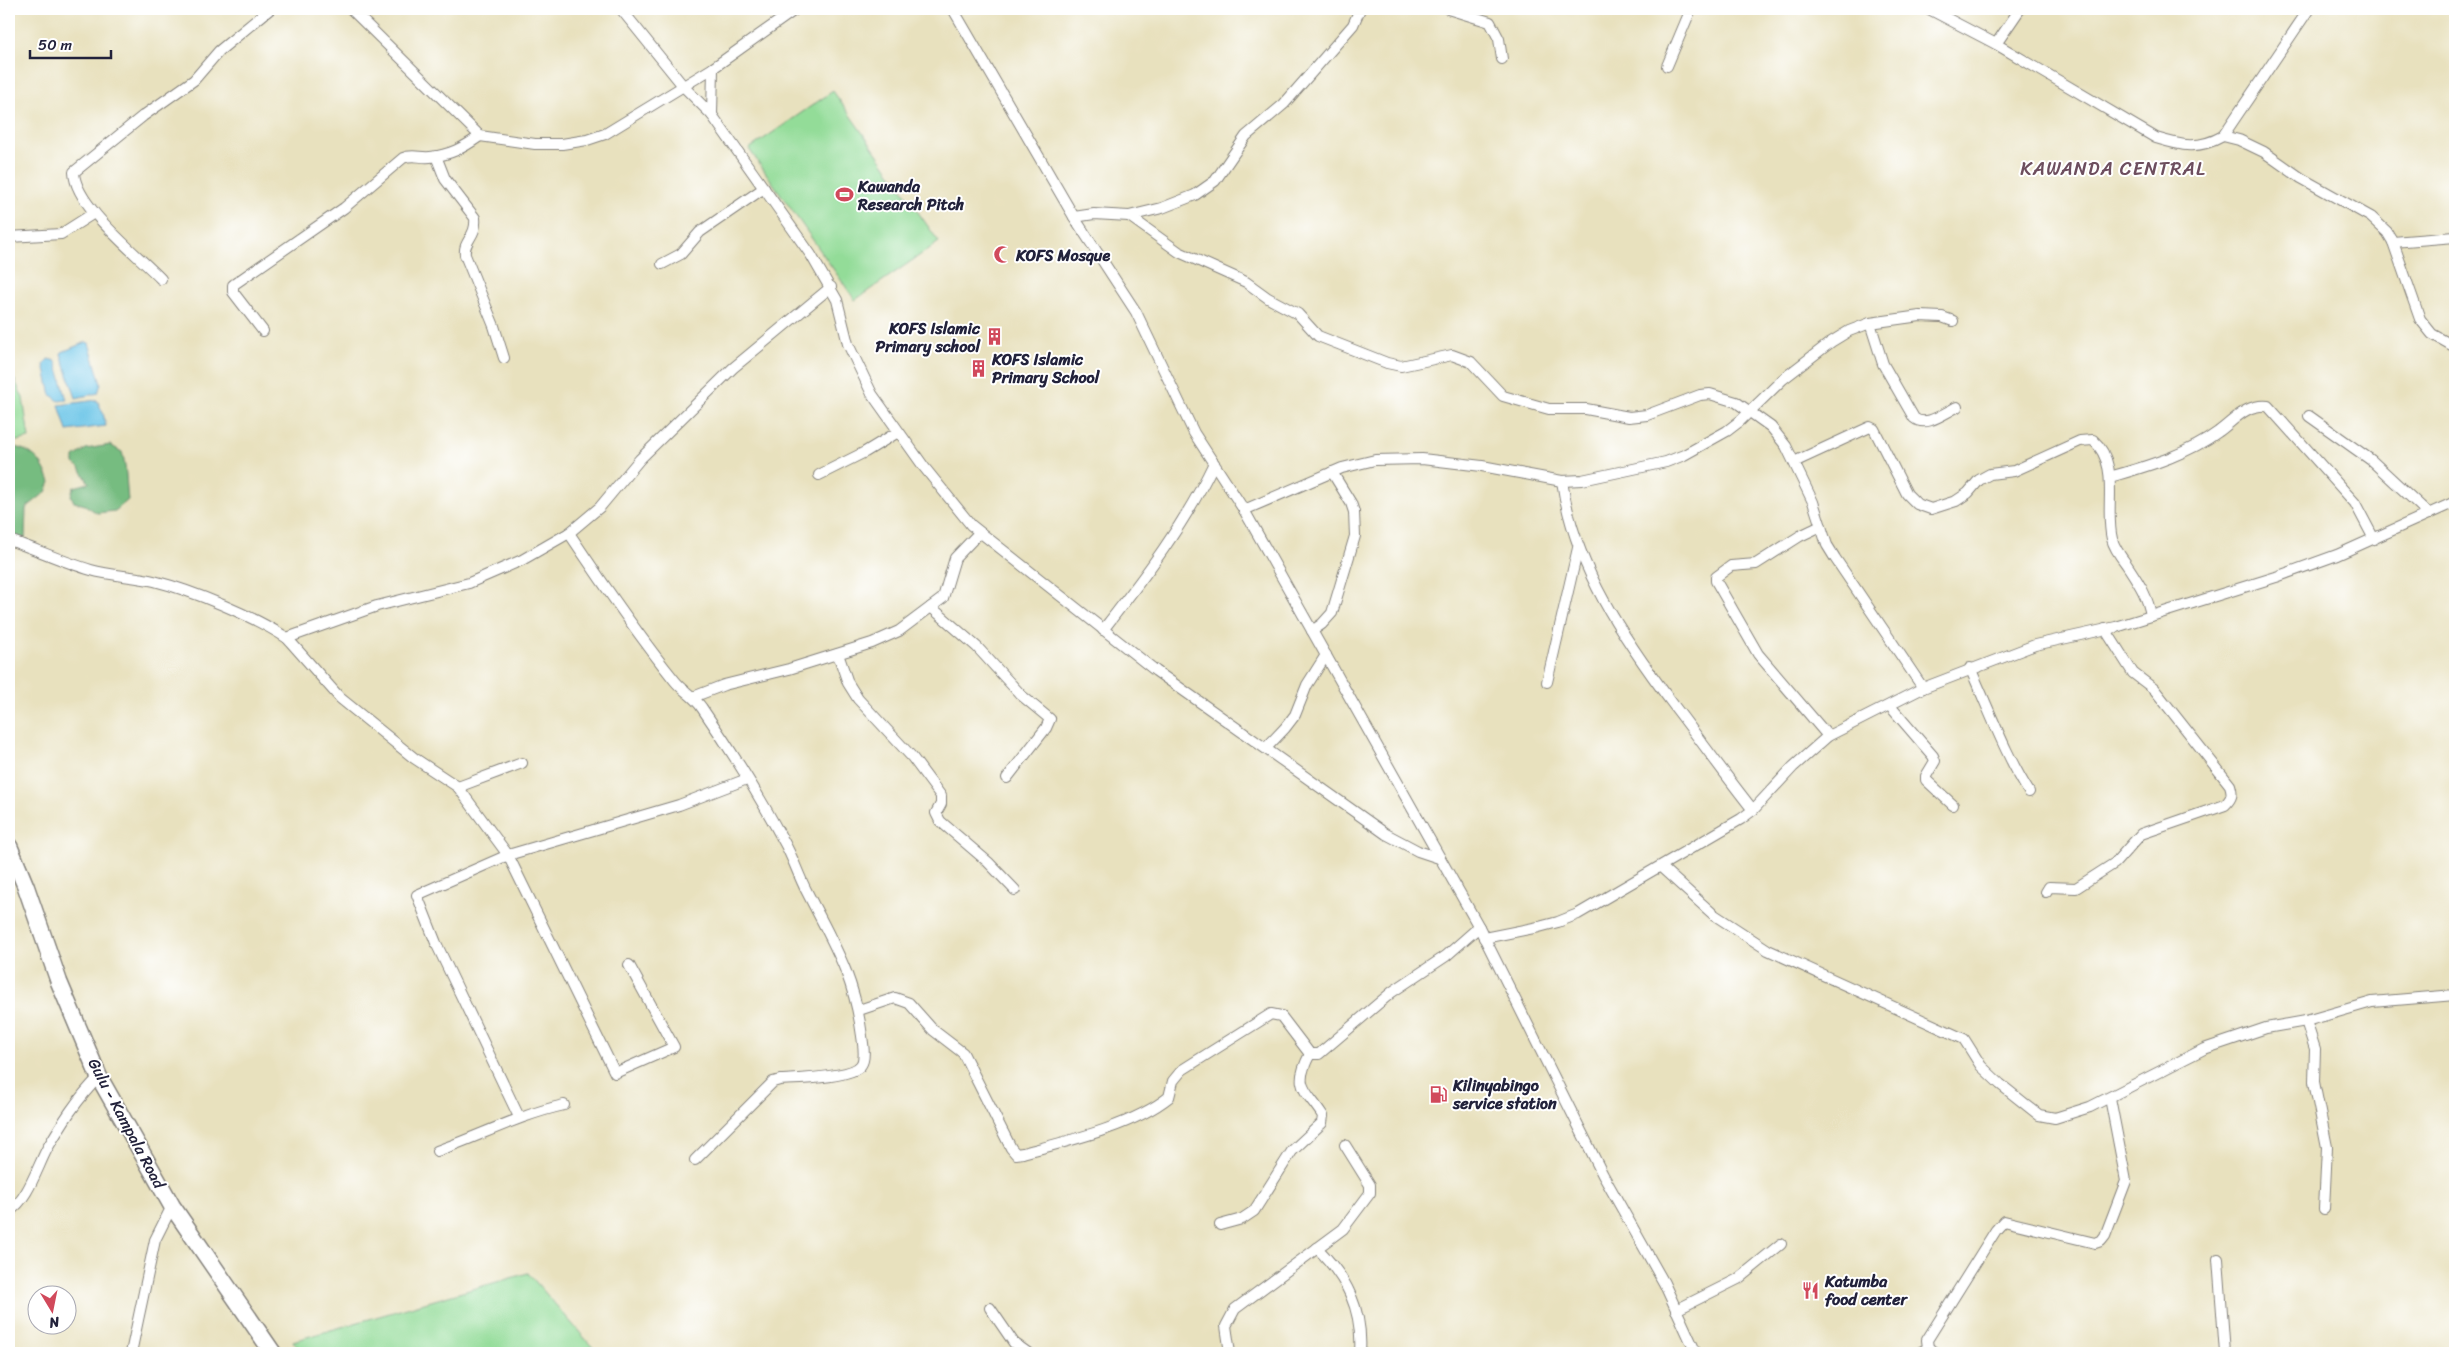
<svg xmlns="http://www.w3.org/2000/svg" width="2464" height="1362" viewBox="0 0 2464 1362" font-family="Sriracha,sans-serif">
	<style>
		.green { fill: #93dc98; stroke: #5a7f6a }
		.forest { fill: #76bc80; stroke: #4c6f5e }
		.water { fill: #69c4e7; stroke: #467391 }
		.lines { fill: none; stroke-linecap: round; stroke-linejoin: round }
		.minor-casing { stroke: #85827c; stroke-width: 12 }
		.primary-casing { stroke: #85827c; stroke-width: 19 }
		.minor { stroke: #fff; stroke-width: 10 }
		.primary { stroke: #fff; stroke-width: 16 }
		.labels { text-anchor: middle; stroke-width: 4; stroke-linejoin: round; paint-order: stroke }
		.poi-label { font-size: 16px; font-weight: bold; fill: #22223b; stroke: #fff; text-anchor: start }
		.street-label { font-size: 16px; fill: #22223b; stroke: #fff }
		.quarter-label { font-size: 19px; letter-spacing: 1px; fill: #6d4e5e; stroke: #fff }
	</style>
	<rect width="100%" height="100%" fill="#fff"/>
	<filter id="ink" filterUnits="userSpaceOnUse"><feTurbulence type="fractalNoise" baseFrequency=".02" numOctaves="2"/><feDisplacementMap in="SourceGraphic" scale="10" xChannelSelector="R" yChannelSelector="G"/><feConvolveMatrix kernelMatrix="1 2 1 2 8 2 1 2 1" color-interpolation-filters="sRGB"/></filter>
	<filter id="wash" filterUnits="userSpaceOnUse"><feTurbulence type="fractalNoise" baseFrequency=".0096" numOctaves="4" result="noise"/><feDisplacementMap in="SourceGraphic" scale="20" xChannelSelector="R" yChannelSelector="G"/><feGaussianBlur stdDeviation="1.12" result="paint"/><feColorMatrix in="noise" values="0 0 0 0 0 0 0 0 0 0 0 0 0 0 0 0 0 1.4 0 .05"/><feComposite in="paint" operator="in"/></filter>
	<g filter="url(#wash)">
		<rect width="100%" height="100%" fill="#e8e1be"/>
		<g class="green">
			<path d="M833,91L939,242L855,300L749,149Z"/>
			<path d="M9,348L11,372L23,398L29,438L9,443Z"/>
			<path d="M528,1273L595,1350L594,1353H301L293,1341Z"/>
		</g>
		<g class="forest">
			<path d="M110,445L122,452C127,468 126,484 128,500L115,511L97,513L85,505L74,502L71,495L74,487L89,483L81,470L74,463V457L86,449Z"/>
			<path d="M14,447C35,451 43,463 50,482L46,492L26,508L25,538L17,539L9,535V452Z"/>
		</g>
		<g class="water">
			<path d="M86,342L89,343L101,384L98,393L76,398L61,354L62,352Z"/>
			<path d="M48,359L56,361L67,400L59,401L51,395L44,365Z"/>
			<path d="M97,400L103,413L106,426L67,431L59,405Z"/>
		</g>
	</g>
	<g filter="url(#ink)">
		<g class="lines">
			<defs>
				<g id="minor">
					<path d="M351,9L480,136L535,144H562L587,140L605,134L713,68L796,9"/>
					<path d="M621,9L684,87L712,115L811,255L837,300L848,344L872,394L924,467L971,525L1156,671L1386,834L1418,851L1439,858"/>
					<path d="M953,9L1074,217L1136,312L1194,433L1244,510L1479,927L1603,1175L1664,1283L1696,1353"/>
					<path d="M1448,9L1490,22L1499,39L1502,59"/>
					<path d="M1929,9L1996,44L2156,138C2182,146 2198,150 2223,136L2309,9"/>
					<path d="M1996,44L2020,9"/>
					<path d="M1667,66L1691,9"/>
					<path d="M712,115L713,68"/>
					<path d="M2223,136L2239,140L2264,152L2301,178L2371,217L2387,232L2393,242L2420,319L2432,334L2455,347"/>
					<path d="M436,156L445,179L475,218C477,237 463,240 465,255L494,326L504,358"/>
					<path d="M1129,216L1179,252L1246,282L1268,298L1298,314L1318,336L1387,363L1401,366L1452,355L1471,362L1503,396L1549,409H1586L1629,417L1647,415L1700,395L1710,394L1736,402L1771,427L1786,446L1813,502L1827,545L1835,558L1923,688"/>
					<path d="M1074,217L1094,214L1129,216L1162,208L1195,195L1215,181L1246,136L1284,104L1353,25L1360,9"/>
					<path d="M9,237L61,234L94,213"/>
					<path d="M2393,242L2455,237"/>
					<path d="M662,264L681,254L700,232L764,188"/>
					<path d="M161,279C137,254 75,206 74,172L143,116L194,80L219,51L270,9"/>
					<path d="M1870,323L1883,364L1914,418C1926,428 1944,413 1957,407"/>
					<path d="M263,331L233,292V285L344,208L403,158C412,154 420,158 430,157C450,155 463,148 480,136"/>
					<path d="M2309,416L2371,460L2429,514"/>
					<path d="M1794,462L1870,427L1874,429L1907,494L1917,504L1931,509L1956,501L1968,493L1979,480L1990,474L2014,471L2080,441L2093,440C2121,465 2104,506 2112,539C2114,548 2121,557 2127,565C2138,582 2148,596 2151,616"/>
					<path d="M819,475L865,452L898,432"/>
					<path d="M2110,477C2147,466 2187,455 2218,432C2235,420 2245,404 2268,406L2355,503L2374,539"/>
					<path d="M1562,481C1574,567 1624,639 1675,707C1701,741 1726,776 1753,810"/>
					<path d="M1244,510L1342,468L1375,460L1422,459L1482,466L1562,481L1582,480L1666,462L1684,455L1727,431L1740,421L1783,379L1831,342L1849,331L1870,323L1920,316L1942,317L1953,321"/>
					<path d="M1821,526L1800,536L1756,564L1731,566L1716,577V581L1758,654L1828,736"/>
					<path d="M569,533C603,584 637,634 675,681C683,691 695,697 702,708C731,750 759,795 783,840C793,857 798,875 807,892C834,945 854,975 862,1036C863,1044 866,1058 861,1065C852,1078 796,1079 780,1080L773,1082L695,1160"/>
					<path d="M9,540C36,549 63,562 91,570C111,576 134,576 154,581C194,591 253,616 287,638L340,698L414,758L458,787L522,763"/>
					<path d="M931,607L977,647L1021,695L1050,719L1046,728L1007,778"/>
					<path d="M1103,630C1145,576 1185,524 1214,463"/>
					<path d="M1312,631L1322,624L1332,613L1355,536L1354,512L1351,503L1332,472"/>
					<path d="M287,638L377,606L469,583L522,560L569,533L600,507L640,459L733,368L831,287"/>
					<path d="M838,654L848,683L858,699L912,757L941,796V804L936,813L940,821L988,862L1015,890"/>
					<path d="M1970,668C1989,709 2005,754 2029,792"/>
					<path d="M1547,682L1578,548"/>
					<path d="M693,697L724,685L789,669L872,643L899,631L943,598L955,558L979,533"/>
					<path d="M1890,706L1933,756L1935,761L1926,776V780L1953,805"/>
					<path d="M1266,748L1285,728L1295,715L1307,685L1326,655"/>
					<path d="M458,787L508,855L615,1073L674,1047L629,965"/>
					<path d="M1661,867L1713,914L1768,950L1964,1039L1981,1066L2000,1084L2039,1115L2055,1118L2090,1107L2204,1049L2266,1028L2306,1021L2372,1002L2455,995"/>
					<path d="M2046,892L2049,887L2076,888L2115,863L2141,834L2225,805C2232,798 2233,794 2230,785L2154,689L2133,673L2105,629"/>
					<path d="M1484,938L1539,927L1558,922L1578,914L1741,819L1753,810L1793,767L1828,736L1923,688L2035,645L2116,627L2276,577L2337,555L2455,502"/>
					<path d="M859,1010L895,998L909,1003L933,1030L963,1053L1011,1148L1016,1154L1023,1153C1068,1141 1133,1126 1169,1097L1173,1081L1182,1070L1271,1014L1281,1016L1310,1054H1319L1392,992L1446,956L1479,927"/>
					<path d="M2306,1021L2315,1049L2314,1082L2327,1147L2324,1209"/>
					<path d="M519,1117L436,943L417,895L508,855L679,805L747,779"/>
					<path d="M437,1151C480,1136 519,1115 564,1105"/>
					<path d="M9,1211C27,1201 37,1168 47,1149C62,1123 77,1099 99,1077"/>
					<path d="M1220,1225L1242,1219L1254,1211L1292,1151L1322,1123L1323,1116C1306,1089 1292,1088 1310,1054"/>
					<path d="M1317,1248C1347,1278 1363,1310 1360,1353"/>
					<path d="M2218,1259L2225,1353"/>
					<path d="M990,1308L1014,1343L1028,1353"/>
					<path d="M1676,1310L1738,1279L1781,1244"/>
					<path d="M1928,1348L1937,1353"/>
					<path d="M131,1353L155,1240L172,1206"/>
					<path d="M1230,1353L1226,1326L1235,1309L1343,1229L1370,1193V1185L1345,1145"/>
					<path d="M1919,1353L1928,1348L1927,1340L1996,1230L2004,1221L2095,1243L2101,1241L2105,1236L2126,1181L2110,1098"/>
				</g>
				<path id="primary" d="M9,846L26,887L59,982L99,1077L172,1206L273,1353"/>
			</defs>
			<use href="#minor" class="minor-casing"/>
			<use href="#primary" class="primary-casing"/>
			<use href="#minor" class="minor"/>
			<use href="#primary" class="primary"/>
		</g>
	</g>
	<defs>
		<symbol id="stadium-bare" viewBox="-9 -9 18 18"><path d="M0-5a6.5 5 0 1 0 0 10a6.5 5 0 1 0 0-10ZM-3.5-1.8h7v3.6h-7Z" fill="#d1495b" stroke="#fff" stroke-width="2.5" paint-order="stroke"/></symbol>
		<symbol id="mosque-bare" viewBox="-9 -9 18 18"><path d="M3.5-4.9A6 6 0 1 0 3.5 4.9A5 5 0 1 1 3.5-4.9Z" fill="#d1495b" stroke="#fff" stroke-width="2.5" paint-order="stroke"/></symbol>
		<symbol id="building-bare" viewBox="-9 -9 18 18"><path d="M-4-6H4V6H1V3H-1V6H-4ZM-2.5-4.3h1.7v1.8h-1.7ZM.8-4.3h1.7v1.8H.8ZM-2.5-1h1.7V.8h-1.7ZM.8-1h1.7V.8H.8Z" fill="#d1495b" stroke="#fff" stroke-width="2.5" paint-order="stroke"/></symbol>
		<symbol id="fuel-bare" viewBox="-9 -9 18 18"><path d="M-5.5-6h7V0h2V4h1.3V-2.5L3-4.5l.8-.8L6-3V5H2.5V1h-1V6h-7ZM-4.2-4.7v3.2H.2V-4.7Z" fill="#d1495b" stroke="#fff" stroke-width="2.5" paint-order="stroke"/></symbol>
		<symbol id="restaurant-bare" viewBox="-9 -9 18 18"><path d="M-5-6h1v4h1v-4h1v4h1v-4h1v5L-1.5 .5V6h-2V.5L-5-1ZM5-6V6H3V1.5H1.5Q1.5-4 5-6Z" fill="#d1495b" stroke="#fff" stroke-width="2.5" paint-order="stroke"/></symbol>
	</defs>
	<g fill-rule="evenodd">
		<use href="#stadium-bare" x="832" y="182" width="25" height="25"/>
		<use href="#mosque-bare" x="990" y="242" width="25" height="25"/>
		<use href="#building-bare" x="982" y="324" width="25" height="25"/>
		<use href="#building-bare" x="966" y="356" width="25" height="25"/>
		<use href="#fuel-bare" x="1426" y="1082" width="25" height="25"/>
		<use href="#restaurant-bare" x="1798" y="1278" width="25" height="25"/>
	</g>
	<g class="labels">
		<g class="poi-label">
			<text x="858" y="192">Kawanda<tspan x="858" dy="18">Research Pitch</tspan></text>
			<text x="1016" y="261">KOFS Mosque</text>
			<text x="980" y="334" text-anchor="end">KOFS Islamic<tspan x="980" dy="18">Primary school</tspan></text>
			<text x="992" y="365">KOFS Islamic<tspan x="992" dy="18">Primary School</tspan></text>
			<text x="1453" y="1091">Kilinyabingo<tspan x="1453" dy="18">service station</tspan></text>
			<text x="1825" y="1287">Katumba<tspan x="1825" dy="18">food center</tspan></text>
		</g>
		<g class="street-label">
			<text transform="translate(127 1123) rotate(62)" y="6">Gulu - Kampala Road</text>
		</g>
		<g class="quarter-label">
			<text x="2113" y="175">KAWANDA CENTRAL</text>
		</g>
	</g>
	<rect width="2464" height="1362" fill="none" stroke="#fff" stroke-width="30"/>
	<g transform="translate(52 1310) rotate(170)"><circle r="24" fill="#ffffff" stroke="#a7a7b1"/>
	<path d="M0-4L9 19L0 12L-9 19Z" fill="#d1495b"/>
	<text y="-8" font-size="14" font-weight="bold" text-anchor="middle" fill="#22223b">N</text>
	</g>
	<path d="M30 50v8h81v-8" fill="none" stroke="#22223b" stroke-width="2.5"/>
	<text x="38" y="50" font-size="15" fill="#22223b" stroke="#ffffff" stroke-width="4" paint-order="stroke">50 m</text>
</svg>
